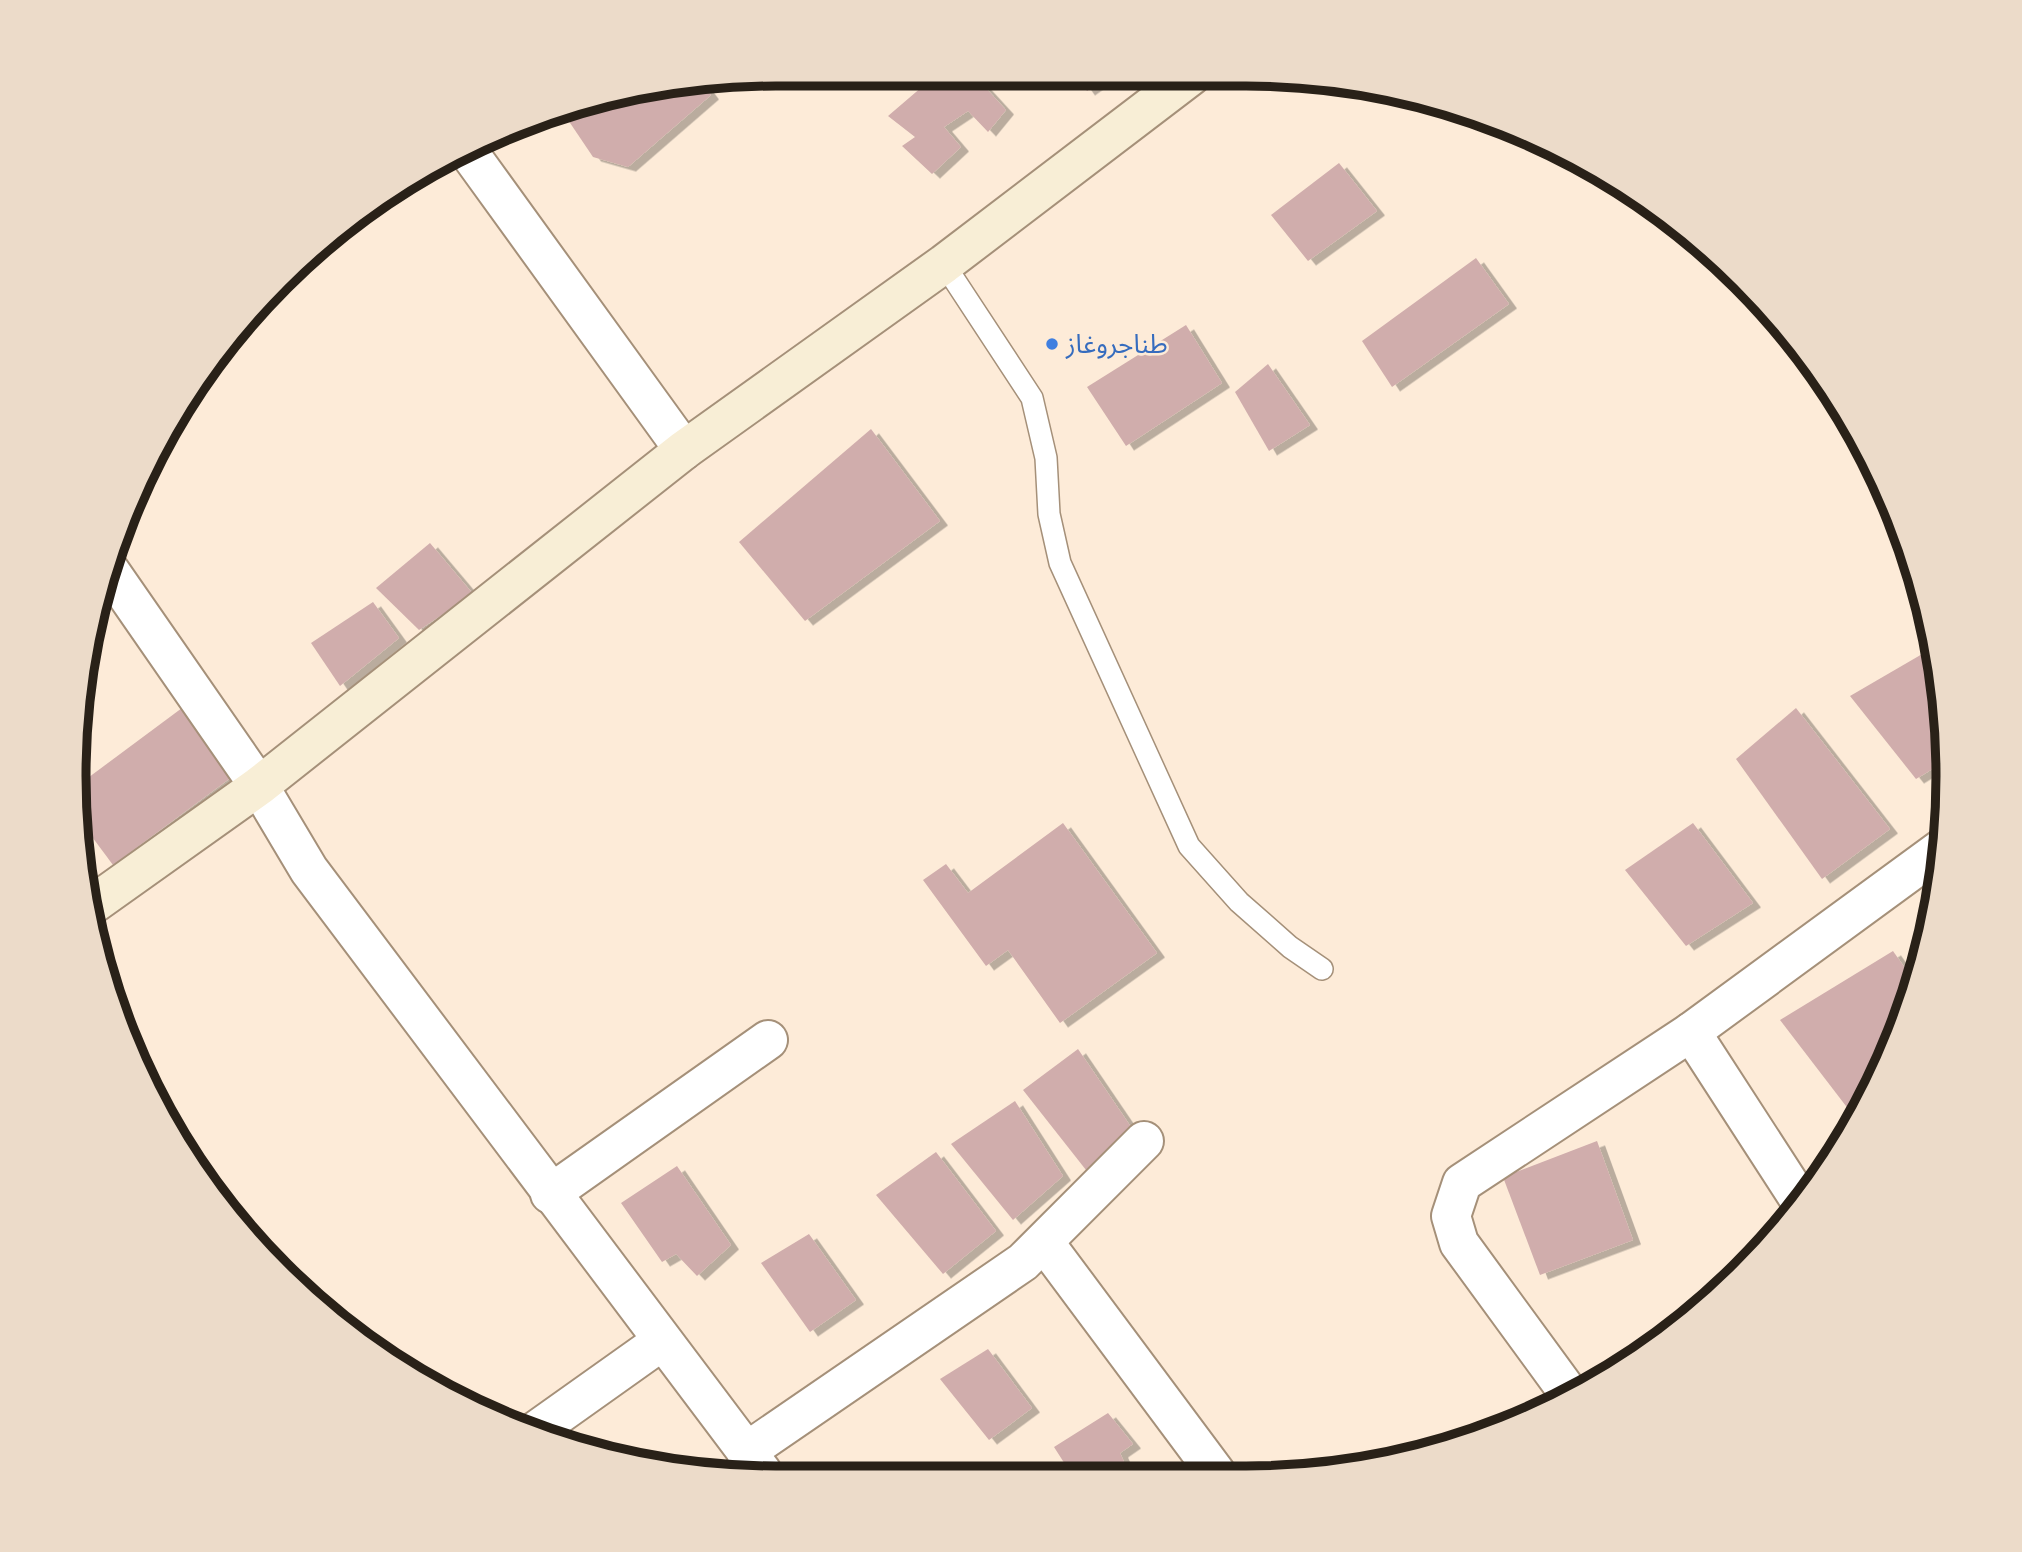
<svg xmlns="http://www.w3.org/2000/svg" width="2022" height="1552" viewBox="0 0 2022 1552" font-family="Jost,'Noto Sans Arabic',sans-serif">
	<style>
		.building { fill: #d0adac; filter: url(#shadow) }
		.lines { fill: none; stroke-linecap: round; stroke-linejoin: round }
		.lane-casing { stroke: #a59079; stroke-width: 24 }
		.street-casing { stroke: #a59079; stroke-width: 42 }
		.secondary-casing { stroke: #a59079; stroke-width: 42 }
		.lane { stroke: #fff; stroke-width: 21 }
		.street { stroke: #fff; stroke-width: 38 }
		.secondary { stroke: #f8eed6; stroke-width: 38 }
		.shop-dot { fill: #3f7fe0; stroke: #fdebd8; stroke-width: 2.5 }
		.labels { text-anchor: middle; stroke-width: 5; stroke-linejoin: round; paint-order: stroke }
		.shop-label { font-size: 26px; fill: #366cbe; stroke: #fdebd8; text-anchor: start }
		.rim { fill: none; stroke: #292118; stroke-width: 9 }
	</style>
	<defs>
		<filter id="shadow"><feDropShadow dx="8" dy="4.5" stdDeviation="0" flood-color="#0004"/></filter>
	</defs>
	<rect width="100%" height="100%" fill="#fdebd8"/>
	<g class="building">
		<path d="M937,74H973L1006,110L988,132L968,111L944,127L961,147L932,174L902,146L915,137L888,116Z"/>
		<path d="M1075,74H1111L1087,91Z"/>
		<path d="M702,83L711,95L628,167L593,157L562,111L594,98Z"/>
		<path d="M1339,163L1377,211L1308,261L1271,215Z"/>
		<path d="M1476,258L1509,304L1392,387L1362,341Z"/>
		<path d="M1186,325L1222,383L1126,446L1087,387Z"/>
		<path d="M1268,364L1310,425L1269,451L1235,392Z"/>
		<path d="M871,429L940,521L805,621L739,542Z"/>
		<path d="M430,543L473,594L419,630L376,588Z"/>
		<path d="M373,602L399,638L340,686L311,643Z"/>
		<path d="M1936,646L1947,760L1916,779L1850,696Z"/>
		<path d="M182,708L233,776L113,865L75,814L77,786Z"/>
		<path d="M1796,708L1890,829L1822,879L1736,759Z"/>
		<path d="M1063,823L1157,953L1060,1023L1008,950L986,966L923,880L946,864L968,893Z"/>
		<path d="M1693,823L1753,903L1686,946L1625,870Z"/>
		<path d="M1893,951L1914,981L1895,1044L1868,1096L1849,1110L1780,1020Z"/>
		<path d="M1078,1049L1131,1127L1086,1170L1023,1090Z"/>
		<path d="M1015,1101L1063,1176L1013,1220L951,1144Z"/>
		<path d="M1597,1141L1633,1240L1540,1275L1503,1177Z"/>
		<path d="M936,1152L996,1231L943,1274L876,1195Z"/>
		<path d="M677,1166L731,1245L697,1276L676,1254L662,1262L621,1203Z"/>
		<path d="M809,1234L856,1300L810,1332L761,1263Z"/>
		<path d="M988,1349L1032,1408L989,1440L940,1379Z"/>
		<path d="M1108,1413L1133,1444L1120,1453L1129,1473L1070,1472L1054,1447Z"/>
	</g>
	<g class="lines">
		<defs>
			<path id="lane" d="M944,264L1032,398L1046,458L1049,514L1060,563L1189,846L1239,902L1290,947L1322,969"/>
			<g id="street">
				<path d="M467,150L684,450"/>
				<path d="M110,571L259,786L309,870L762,1472"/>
				<path d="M1691,1032L1801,1202"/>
				<path d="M550,1194L768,1040"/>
				<path d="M1044,1242L1216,1473"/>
				<path d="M1570,1395L1459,1243L1451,1216L1462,1183L1691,1032L1941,849"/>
				<path d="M534,1432L662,1341"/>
				<path d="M746,1452L1023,1262L1144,1141"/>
			</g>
			<path id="secondary" d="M92,905L259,786L684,450L944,264L1192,75"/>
		</defs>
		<use href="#lane" class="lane-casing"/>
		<use href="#street" class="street-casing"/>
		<use href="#secondary" class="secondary-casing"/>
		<use href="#lane" class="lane"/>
		<use href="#street" class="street"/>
		<use href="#secondary" class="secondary"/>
	</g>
	<circle class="shop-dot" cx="1052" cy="344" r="7"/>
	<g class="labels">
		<g class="shop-label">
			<text x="1066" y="353">طناجروغاز</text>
		</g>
	</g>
	<path d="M0 0H2022V1552H0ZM776 86H1246A690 690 0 0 1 1936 776V776A690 690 0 0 1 1246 1466H776A690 690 0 0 1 86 776V776A690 690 0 0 1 776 86Z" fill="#ecdbc9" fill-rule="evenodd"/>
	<path class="rim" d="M776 86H1246A690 690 0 0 1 1936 776V776A690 690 0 0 1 1246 1466H776A690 690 0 0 1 86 776V776A690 690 0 0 1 776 86Z"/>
</svg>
